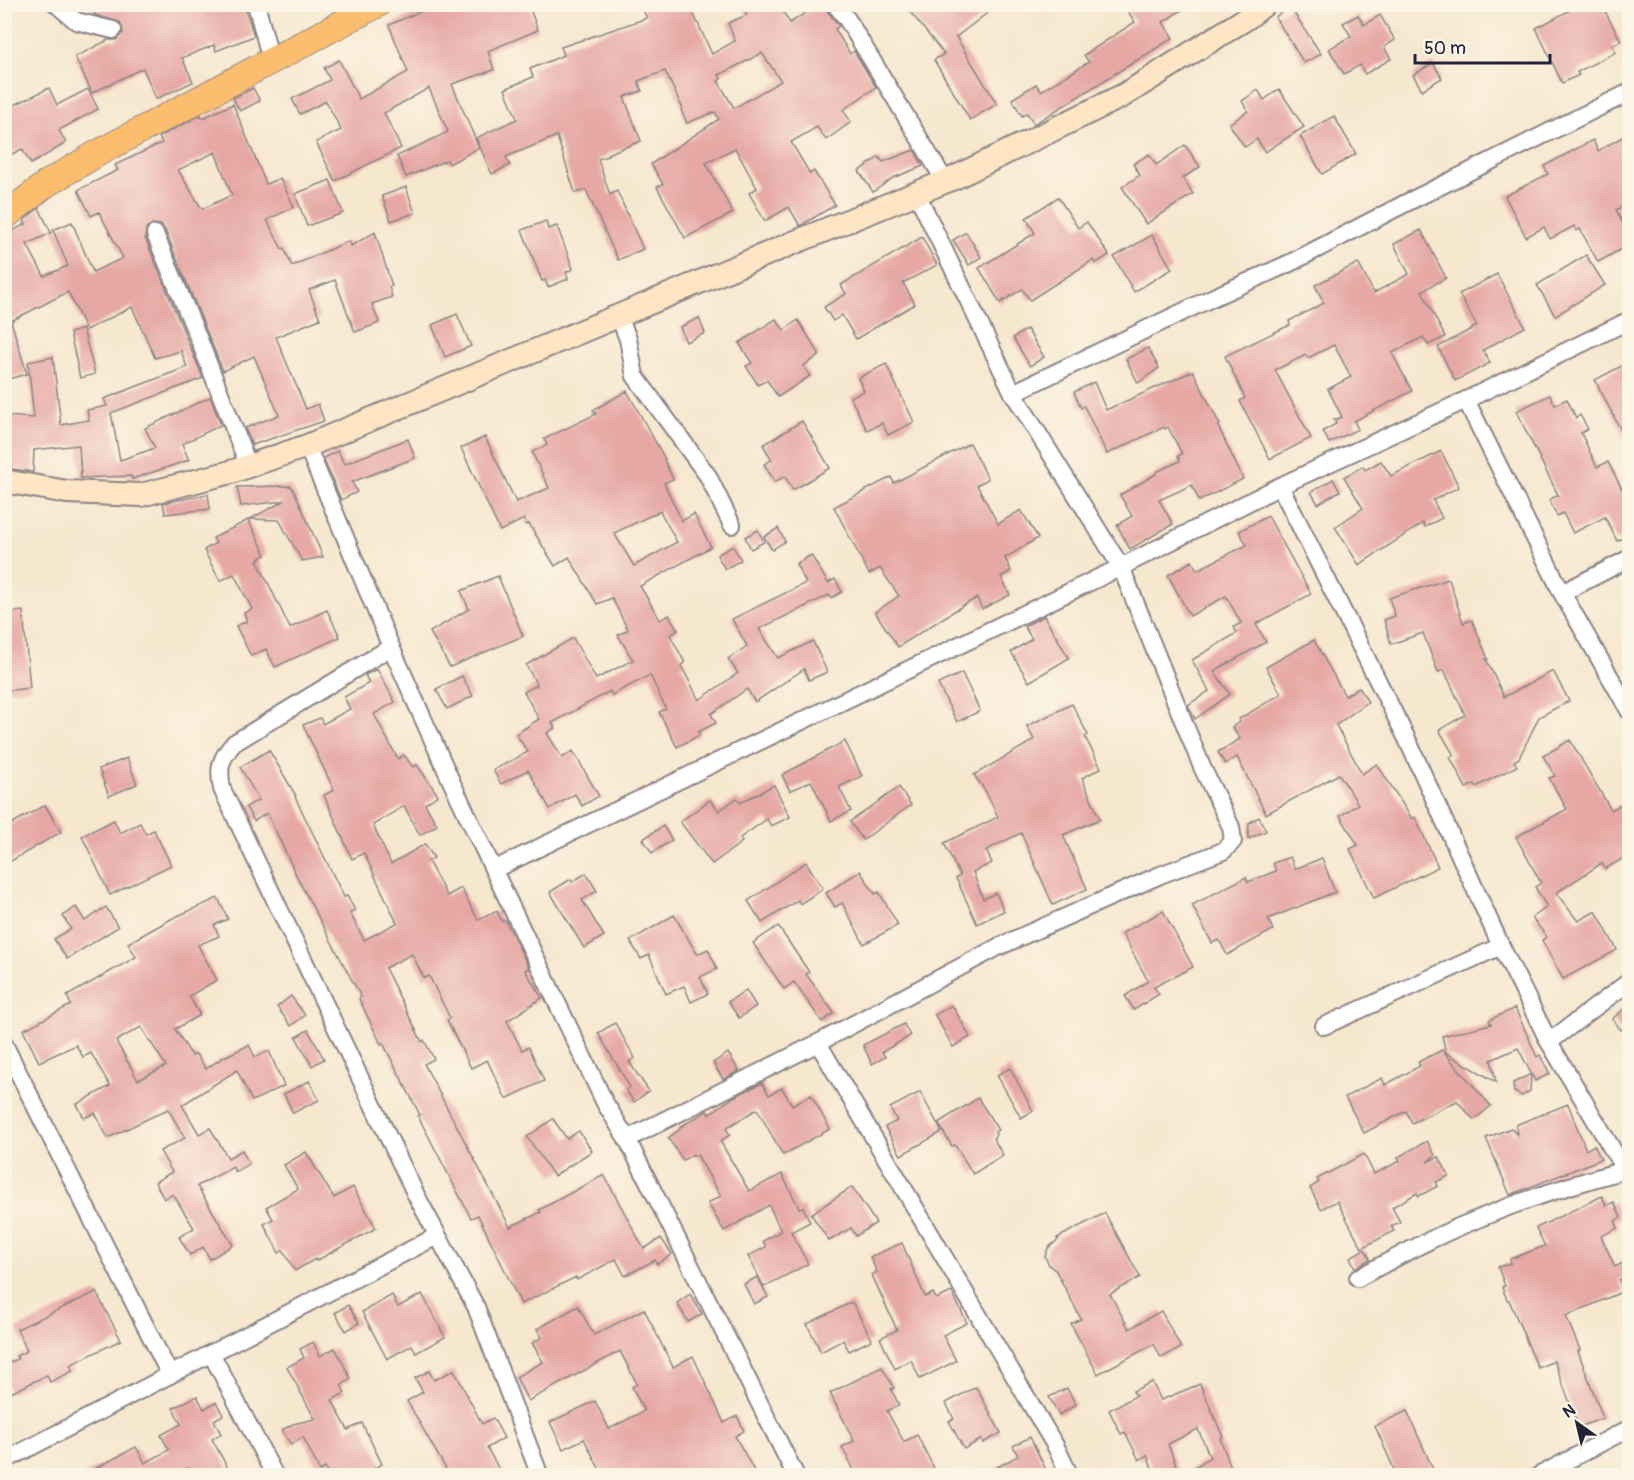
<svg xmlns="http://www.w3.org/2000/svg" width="1634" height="1480" viewBox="0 0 1634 1480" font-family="Pangolin,sans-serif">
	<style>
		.building { fill: #e6a8a5; fill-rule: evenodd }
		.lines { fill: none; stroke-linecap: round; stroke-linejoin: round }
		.street-casing { stroke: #8c8485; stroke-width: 20 }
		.secondary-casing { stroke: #8c8485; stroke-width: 26 }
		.primary-casing { stroke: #8c8485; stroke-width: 28 }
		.street { stroke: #fff; stroke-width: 16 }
		.secondary { stroke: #fee5c5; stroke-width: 22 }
		.primary { stroke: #fcbd6e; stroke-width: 26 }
	</style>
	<rect width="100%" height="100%" fill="#fcf5e5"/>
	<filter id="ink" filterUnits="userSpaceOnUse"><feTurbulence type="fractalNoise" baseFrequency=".0167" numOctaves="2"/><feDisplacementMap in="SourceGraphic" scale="12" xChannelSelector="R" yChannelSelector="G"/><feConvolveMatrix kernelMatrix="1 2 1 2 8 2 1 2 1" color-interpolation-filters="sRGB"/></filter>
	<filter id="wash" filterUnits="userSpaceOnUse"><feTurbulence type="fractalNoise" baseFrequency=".008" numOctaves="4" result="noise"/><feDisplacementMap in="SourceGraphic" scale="24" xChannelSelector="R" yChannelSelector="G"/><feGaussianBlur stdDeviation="1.35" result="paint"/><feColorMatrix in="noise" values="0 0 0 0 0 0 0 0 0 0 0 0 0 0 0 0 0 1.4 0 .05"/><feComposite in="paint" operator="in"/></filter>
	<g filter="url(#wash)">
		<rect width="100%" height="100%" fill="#f6e7cf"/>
		<g id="blocks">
			<g class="building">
				<path d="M90,4H244L254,36L216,51L214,45L182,58L193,82L156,99L143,68L92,93L75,57L108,40H116L123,32L120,22L95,15Z"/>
				<path d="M449,4H528L538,30L488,51L494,70L452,84L479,148L449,164L447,160L406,177L397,156L448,132L429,88L384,113L401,148L335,181L316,142L341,130L326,101L300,114L292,99L330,80L324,68L339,60L359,99L408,72L389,25L435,5L437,10Z"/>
				<path d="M640,4H689L712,54L735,41L728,23L747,15L740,4H778L790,23L819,4H825L827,11L839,26L835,29L850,54L854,51L876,87L843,110L851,122L826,140L817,127L791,142L810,174L814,171L835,205L800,226L789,207L765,221L749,193L757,188L735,148L706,163L733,213L685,238L657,187L663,184L651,164L719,119L715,112L687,123L681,110L683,109L665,71L638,81L642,91L624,97L641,141L607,154L608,156L598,159L610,195L617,191L643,249L618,260L586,190L575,193L557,136L506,157L510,165L492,174L476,138L517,119L505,89L533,77L530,69L564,55L561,47L647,18ZM762,53L781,81L734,108L718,81L721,79L719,75Z"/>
				<path d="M904,4H999L956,37L997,104L970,120L934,60L944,54Z"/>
				<path d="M1123,4H1191L1163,22L1173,38L1034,124L1027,113L1022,116L1012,99L1036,84L1041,91L1089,62L1084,55L1135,22Z"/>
				<path d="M1582,4H1601L1621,41L1612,45L1616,52L1577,72L1579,75L1562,83L1536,28Z"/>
				<path d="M1290,7L1321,54L1304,63L1275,17Z"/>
				<path d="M1358,15L1364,25L1380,15L1395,40L1384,47L1391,59L1365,74L1360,65L1344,74L1329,49L1351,36L1343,23Z"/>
				<path d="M1433,63L1442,78L1422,90L1413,75Z"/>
				<path d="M49,88L57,105L88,89L98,109L59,130L66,143L31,164L22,149L4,158V110Z"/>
				<path d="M253,88L260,101L240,111L233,98Z"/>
				<path d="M1279,89L1304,127L1265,152L1257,139L1245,147L1229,124L1248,111L1242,101L1258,90L1264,100Z"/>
				<path d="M233,104L266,184L280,178L294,207L267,220L282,249L284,248L292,266L349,241L351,246L375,232L392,286L389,287L392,297L372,304L379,323L355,332L335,280L309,290L320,319L276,337L306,409L318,404L324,421L252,445L245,428L279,415L254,356L223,371L165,230L161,225L152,224L146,228L145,238L203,378L111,413L120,460L155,448L145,428L210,397L221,425L182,444L189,460L132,479L131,476L81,478L79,445L34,450L33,472L4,468L6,416L34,418L28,362L53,357L61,425L89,420L87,410L107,406L104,399L187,367L181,351L155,358L132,307L86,330L68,292L11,321L27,374L4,380V235L26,224L24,220L39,208L51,233L27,244L44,276L68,266L53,230L72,222L93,272L123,258L99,212L91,216L78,190L118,170L115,165L162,143L159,137L201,115L203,118ZM215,152L232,195L202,209L178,170Z"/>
				<path d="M1334,116L1356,154L1322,174L1300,136Z"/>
				<path d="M1629,133V202L1616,210L1629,235V245L1598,262L1580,229L1576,231L1574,226L1550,239L1544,227L1526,237L1505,196L1548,174L1544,166L1593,140L1598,151Z"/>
				<path d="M1185,145L1200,167L1183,178L1193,194L1146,224L1122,187L1140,175L1133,164L1149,154L1156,165Z"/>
				<path d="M914,150L923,166L893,178L873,192L859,171L879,157L883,162Z"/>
				<path d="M330,180L343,213L307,226L295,194Z"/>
				<path d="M406,187L415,213L391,221L382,196Z"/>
				<path d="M1058,197L1078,228L1087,222L1109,255L1095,264L1093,260L1030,300L1022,289L1000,303L979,268L1035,233L1026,218Z"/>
				<path d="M546,221L548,229L557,226L573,269L566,272L568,279L548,287L545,280L542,281L522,230Z"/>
				<path d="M1421,230L1446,278L1422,291L1445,337L1428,345L1423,337L1392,353L1412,391L1354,421L1358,429L1329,443L1323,431L1336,424L1334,420L1342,417L1328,389L1351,377L1334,345L1308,358L1306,355L1275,370L1311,438L1270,459L1240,401L1245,398L1225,356L1290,325L1289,321L1324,303L1315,285L1358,263L1374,293L1409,274L1394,244Z"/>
				<path d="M966,232L981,257L969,265L953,240Z"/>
				<path d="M1152,235L1172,269L1134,292L1114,257Z"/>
				<path d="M922,237L937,265L903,283L915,304L856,339L842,315L833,321L824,307L846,294L841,285Z"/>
				<path d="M1586,255L1605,285L1555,316L1537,285Z"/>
				<path d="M1497,274L1525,327L1483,350L1490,363L1455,381L1438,347L1477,326L1459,294Z"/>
				<path d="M457,314L471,346L445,357L432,325Z"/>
				<path d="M699,318L705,333L686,342L680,327Z"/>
				<path d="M776,319L784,330L798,320L820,355L803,366L810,376L778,397L767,380L758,385L746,366L752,363L739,343Z"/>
				<path d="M83,329L95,374L80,378L70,333Z"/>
				<path d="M1027,329L1044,357L1030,366L1013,338Z"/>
				<path d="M1148,348L1159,368L1138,383L1126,359Z"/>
				<path d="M1629,362V446L1595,380Z"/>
				<path d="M886,364L914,422L888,435L882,423L867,430L850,397L864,391L858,378Z"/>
				<path d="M1193,371L1220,425L1218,426L1243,479L1199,501L1192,485L1159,500L1173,524L1130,549L1117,525L1132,516L1120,495L1156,474V472L1180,461L1178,456L1182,454L1168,427L1165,429L1164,427L1107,454L1084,406L1081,408L1074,392L1094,382L1106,410Z"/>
				<path d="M627,391L665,459L664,460L673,479L664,483L682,521L694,514L711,547L640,586L660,620L669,615L678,630L670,635L685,663L681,665L699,700L738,673L728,659L747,646L732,619L806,583L796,564L811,555L828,583L835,579L842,592L831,598L829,595L759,629L778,658L813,641L827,672L809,680L804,669L755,702L747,689L711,714L716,723L698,732L700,735L677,747L659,712L666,709L650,675L612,695L610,691L552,723L555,728L547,733L562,758L573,751L599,796L582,806L575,794L550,809L528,770L501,784L493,770L528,752L516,734L539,719L524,692L537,685L526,665L573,638L596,679L633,660L618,635L628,630L612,598L597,604L569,557L555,566L529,524L526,525L524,519L500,531L461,448L485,437L516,502L549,488L532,452L547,445L544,439L596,414L593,410ZM660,511L677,542L634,566L614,533Z"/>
				<path d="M1550,395L1555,405L1567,399L1576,418L1580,415L1588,429L1581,433L1597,467L1608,462L1629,503V535L1617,541L1605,517L1573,533L1563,513L1557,516L1549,500L1558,495L1516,411Z"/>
				<path d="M802,421L830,468L793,490L785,476L775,482L764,464L772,460L763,445Z"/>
				<path d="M408,439L415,458L352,482L357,492L341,500L323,458L338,451L344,464Z"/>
				<path d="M970,443L988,479L977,485L998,524L1021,510L1038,538L1005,558L1011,571L1001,577L1010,595L982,609L977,598L962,606L898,647L875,612L899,596L880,568L869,574L834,507L891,477L894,483Z"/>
				<path d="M1441,451L1459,487L1433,500L1442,518L1425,527L1423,523L1359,565L1335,527L1363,508L1344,477L1363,466L1365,470L1381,461L1391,476Z"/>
				<path d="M1333,479L1340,491L1318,504L1311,492Z"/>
				<path d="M291,486L296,495L323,557L302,561L279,520L250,519L284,501L241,506L237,487Z"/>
				<path d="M208,494L210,509L165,514L163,503Z"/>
				<path d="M1268,516L1311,594L1256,624L1266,642L1214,671L1230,694L1195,719L1188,705L1209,691L1192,660L1237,633L1234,627L1241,623L1226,596L1190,616L1168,575L1192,561L1197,570L1247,545L1239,531Z"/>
				<path d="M248,520L266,555L257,560L290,628L327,610L340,637L275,667L266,649L251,656L236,626L247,621L244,613L252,609L234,574L220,581L204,550L216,543L213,538Z"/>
				<path d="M778,528L785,541L772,550L764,537Z"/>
				<path d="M758,530L764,542L751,549L745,537Z"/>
				<path d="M733,546L741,560L725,569L717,555Z"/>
				<path d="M498,576L523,636L450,667L430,632L469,609L461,591Z"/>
				<path d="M1449,579L1463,623L1472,620L1488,659H1486L1504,697L1553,671L1569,701L1539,717L1519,758L1514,761L1517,766L1476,787L1475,784L1466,788L1450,757L1454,755L1439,730L1465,715L1444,670L1438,672L1423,633L1391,644L1384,620L1395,616L1389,598Z"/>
				<path d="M23,611L30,688L4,691V613Z"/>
				<path d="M1044,616L1069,658L1029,682L1011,652L1032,639L1024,626Z"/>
				<path d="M1314,640L1345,696L1359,687L1368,702L1336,725L1362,774L1377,764L1412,819L1415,817L1438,867L1374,898L1350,849L1358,845L1340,816L1358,804L1339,774L1266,814L1237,757L1225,764L1218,752L1240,739L1232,727L1240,722L1239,719L1281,694L1266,667Z"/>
				<path d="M377,669L395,702L374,714L398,759L404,755L413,767L417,765L438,795L425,804L437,825L420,835L404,806L373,825L391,864L425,844L434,858L428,861L447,896L461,888L478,920L497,911L502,922L505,920L529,968L525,970L542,998L507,1021L522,1050L529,1047L544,1081L506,1099L487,1060L471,1068L447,1020L450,1018L429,976L424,978L412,954L385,968L422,1042L424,1040L434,1059L424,1064L510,1227L541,1212L539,1210L604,1175L644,1249L661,1238L672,1254L657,1264L655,1260L625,1276L616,1259L577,1280L576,1277L521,1304L478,1215L471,1218L418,1116L420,1115L383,1043L381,1044L359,999L361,997L300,883L267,813L254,821L246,807L259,800L240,767L269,750L296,796L295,797L344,897L347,896L355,910L350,913L364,940L397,923L364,853L352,859L324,795L334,790L303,725L320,718L323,724L350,709L344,697L369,683L365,675Z"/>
				<path d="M962,673L980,711L957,722L938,684Z"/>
				<path d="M462,676L473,696L447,709L436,689Z"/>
				<path d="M1072,704L1088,735L1085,737L1101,768L1082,778L1100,819L1063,835L1087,889L1053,905L1021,833L986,850L992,863L973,872L983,899L996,893L1004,911L977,924L956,878L960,876L944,843L998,817L986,792L974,775L1034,740L1027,726Z"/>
				<path d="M1570,740L1611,810L1629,800V855L1605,869L1602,863L1556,893L1578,921L1596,911L1617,950L1563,979L1542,940L1547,937L1532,918L1547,907L1535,887L1541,883L1516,837L1567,809L1549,778L1555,776L1543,756Z"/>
				<path d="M845,741L862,776L839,787L851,811L831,821L811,781L790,791L782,775Z"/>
				<path d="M127,758L137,784L109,796L99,769Z"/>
				<path d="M774,785L790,817L771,826L767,819L740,838L742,842L712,864L680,822L710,800L719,811L737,798L740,803Z"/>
				<path d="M899,787L911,805L863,840L850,822Z"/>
				<path d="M45,805L61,832L4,865V828Z"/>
				<path d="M1259,817L1266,831L1248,839L1249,823Z"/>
				<path d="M114,820L120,833L140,823L146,834L154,830L171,865L110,895L82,836Z"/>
				<path d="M663,826L672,840L652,853L643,839Z"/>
				<path d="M1290,857L1295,869L1322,858L1335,892L1268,919L1273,930L1227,955L1219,940L1212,943L1192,905L1246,877L1248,882L1276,871L1273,863Z"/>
				<path d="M806,862L823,889L800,904L798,900L762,923L748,901Z"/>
				<path d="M860,871L875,894L879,892L898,925L864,944L842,903L835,907L826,893Z"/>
				<path d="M586,873L597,891L582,900L604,936L584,948L550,892L571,879L572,882Z"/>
				<path d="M218,898L228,919L214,925L219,936L198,945L217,980L189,996L200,1015L175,1029L192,1056L196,1054L206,1069L222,1058L249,1045L255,1057L269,1051L284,1086L252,1101L237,1070L182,1105L199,1134L210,1128L228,1158L242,1150L249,1164L235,1172L233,1167L197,1186L233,1245L210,1259L203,1247L190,1255L179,1237L194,1228L173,1194L164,1199L155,1182L172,1172L160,1151L185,1138L168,1109L108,1138L95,1113L84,1118L77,1104L110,1086L91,1053L83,1057L76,1045L39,1062L23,1030L71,1005L67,996L136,957L128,943L173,918ZM141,1027L166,1066L138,1080L116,1041Z"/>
				<path d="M76,907L85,921L106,907L118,927L67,959L54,939L71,929L63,916Z"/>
				<path d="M1163,911L1193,967L1154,987L1159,994L1134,1010L1125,996L1148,981L1122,933Z"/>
				<path d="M674,915L697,954L708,949L717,969L700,977L708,994L691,1002L684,986L666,994L649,955L641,959L630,941Z"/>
				<path d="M778,926L809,972L806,974L834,1013L822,1022L794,982L784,989L753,943Z"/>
				<path d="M746,990L756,1006L739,1018L728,1002Z"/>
				<path d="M291,996L305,1015L291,1026L277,1007Z"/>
				<path d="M952,1005L970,1037L953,1047L935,1015Z"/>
				<path d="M1629,1005V1024L1621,1030L1612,1019Z"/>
				<path d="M1515,1008L1537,1057L1540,1055L1550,1074L1535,1081L1518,1048L1491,1060L1496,1082L1446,1053L1442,1036L1491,1024L1489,1020Z"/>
				<path d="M615,1023L635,1058L629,1062L649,1091L634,1102L626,1090L630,1087L598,1033Z"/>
				<path d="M904,1024L910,1036L882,1052L885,1057L872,1064L863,1045Z"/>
				<path d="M308,1030L324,1059L312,1066L296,1037Z"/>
				<path d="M1442,1050L1491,1106L1474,1120L1457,1101L1412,1123L1406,1111L1364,1133L1345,1097L1382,1078L1385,1085L1420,1066L1418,1062Z"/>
				<path d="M728,1053L739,1071L723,1079L713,1063Z"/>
				<path d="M1010,1068L1033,1111L1021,1118L997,1075Z"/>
				<path d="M1531,1074L1530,1091L1522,1096L1514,1092L1513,1083Z"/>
				<path d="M309,1081L319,1100L293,1113L284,1094Z"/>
				<path d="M762,1083L769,1095L782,1088L792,1105L811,1095L830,1129L783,1155L757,1109L726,1128L730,1135L720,1141L749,1191L782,1174L799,1208L803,1207L810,1222L791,1232L808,1264L764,1287L748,1256L766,1247L763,1241L781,1231L769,1205L724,1231L708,1203L721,1196L697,1155L694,1156L693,1154L683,1160L668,1138L680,1129V1127L707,1111L709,1114L734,1097Z"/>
				<path d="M920,1092L942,1132L901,1155L885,1127L897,1121L890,1108Z"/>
				<path d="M978,1098L998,1130L995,1132L996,1135L993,1138L1003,1155L973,1174L955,1145L952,1146L938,1123Z"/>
				<path d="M1568,1104L1586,1150L1594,1145L1601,1159L1510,1195L1486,1138L1511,1128L1517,1135L1516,1126L1518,1124Z"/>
				<path d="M553,1119L567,1139L579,1131L592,1151L554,1176L527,1137Z"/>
				<path d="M1427,1141L1435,1155L1427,1162L1439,1157L1449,1176L1436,1182L1438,1186L1419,1196L1417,1193L1392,1207L1400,1222L1391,1226L1394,1231L1362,1248L1337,1201L1321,1209L1310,1188L1319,1182L1317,1179L1364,1154L1374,1174L1400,1161L1398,1157Z"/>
				<path d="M306,1152L334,1198L353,1187L376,1228L316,1261L315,1259L295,1271L283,1250L279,1253L264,1224L273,1219L266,1207L298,1189L284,1165Z"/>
				<path d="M852,1187L876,1223L856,1236L851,1228L829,1241L811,1214Z"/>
				<path d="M1602,1196L1606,1206L1614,1202L1621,1217L1615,1221L1618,1228L1601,1236L1615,1267L1623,1263L1629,1276L1619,1280L1624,1291L1566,1316L1580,1350L1578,1351L1603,1418L1579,1427L1554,1361L1538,1368L1509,1300H1507L1502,1287L1505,1286L1498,1267L1511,1263L1510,1259L1545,1246L1536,1228Z"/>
				<path d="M1105,1213L1140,1277L1110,1294L1129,1329L1161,1311L1181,1348L1161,1358L1154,1344L1098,1374L1071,1324L1081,1319L1056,1271L1049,1265L1045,1257L1048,1248L1059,1239L1057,1238Z"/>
				<path d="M902,1243L925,1297L933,1293L936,1299L952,1292L967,1323L943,1335L956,1361L920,1379L911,1360L895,1369L880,1338L897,1330L872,1275L877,1272L870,1257Z"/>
				<path d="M1365,1249L1370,1259L1355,1268L1350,1257Z"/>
				<path d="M757,1277L768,1297L754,1304L744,1284Z"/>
				<path d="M96,1292L121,1340L70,1365L73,1371L50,1382L47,1375L11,1393L4,1379V1365L18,1359L16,1356L27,1351L17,1329Z"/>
				<path d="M422,1294L445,1337L416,1353L412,1345L387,1359L362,1312L392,1295L398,1307Z"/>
				<path d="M690,1294L702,1314L688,1322L677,1303Z"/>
				<path d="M852,1302L872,1340L849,1351L843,1340L821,1352L807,1324Z"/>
				<path d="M348,1305L359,1323L346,1331L335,1313Z"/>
				<path d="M578,1306L594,1335L644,1309L673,1367L693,1356L724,1423L737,1416L744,1431L735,1436L757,1476H724L721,1470L712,1476H603L584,1439L563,1449L550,1422L595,1401L609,1429L644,1411L632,1387L637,1384L620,1351L528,1401L516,1377L543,1362L532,1343L542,1337L537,1329Z"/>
				<path d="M313,1342L320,1356L335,1348L351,1379L341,1385L345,1393L332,1400L348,1430L362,1423L382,1464L361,1476H329L325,1468L320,1471L303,1437L291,1445L282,1430L293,1424L315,1419L287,1367L304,1358L300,1349Z"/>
				<path d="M882,1367L894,1388L891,1389L899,1405L887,1411L904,1442L917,1435L938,1476H857L842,1447L854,1441L830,1393Z"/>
				<path d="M454,1370L482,1424L493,1418L504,1438L487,1448L503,1476H450L407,1401L423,1392L415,1378L429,1371L434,1380Z"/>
				<path d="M1152,1382L1161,1400L1200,1384L1223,1437L1220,1438L1234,1476H1182L1210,1457L1198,1429L1168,1444L1180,1476H1155L1147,1455L1139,1460L1125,1432L1121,1434L1109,1410L1136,1396L1133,1391Z"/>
				<path d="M976,1387L1001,1433L983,1443L982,1439L964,1449L949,1421L954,1419L946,1403Z"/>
				<path d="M1067,1388L1076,1405L1059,1415L1049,1397Z"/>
				<path d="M197,1396L204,1409L216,1402L223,1415L214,1420L221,1434L212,1439L232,1476H192L188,1468L173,1476H81L136,1447L145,1463L169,1450L161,1435L181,1424L173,1408Z"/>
				<path d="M1407,1411L1436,1476H1397L1375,1426Z"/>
				<path d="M1030,1437L1049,1476H981L1018,1456L1013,1446Z"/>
			</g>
		</g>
	</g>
	<g filter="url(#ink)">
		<use href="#blocks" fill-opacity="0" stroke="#8c8485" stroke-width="1.5"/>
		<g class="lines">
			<defs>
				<g id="street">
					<path d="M56,4L76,21L113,30"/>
					<path d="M256,4L271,60"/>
					<path d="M835,4L847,19L945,181"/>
					<path d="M155,234L198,337L249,467"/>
					<path d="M619,316L628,339L635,376L708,476L732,525"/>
					<path d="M1013,393L1216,296L1290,263L1406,203L1630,92"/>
					<path d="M1466,400L1562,593L1630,712"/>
					<path d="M307,446L391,647L452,783L605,1103L627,1139L796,1476"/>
					<path d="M1280,486L1407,739L1501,946L1549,1042L1630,1179"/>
					<path d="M1562,593L1630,558"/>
					<path d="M391,647L234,743C220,759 218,768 222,789L416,1195L476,1307L540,1476"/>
					<path d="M495,869L1121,567L1280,486L1466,400L1630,320"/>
					<path d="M1324,1026L1501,946"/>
					<path d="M1549,1042L1630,981"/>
					<path d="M818,1043L1056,1447L1070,1476"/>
					<path d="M4,1044L170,1375"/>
					<path d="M627,1139L818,1043L998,947L1160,875L1223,851L1233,841L1231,827L1202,767L1121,567L1013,393L917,194"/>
					<path d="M1358,1278C1395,1258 1433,1237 1473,1221C1522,1200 1573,1184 1625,1170"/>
					<path d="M211,1353L275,1476"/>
					<path d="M4,1461L437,1236"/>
					<path d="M1538,1476L1630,1428"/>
				</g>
				<path id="secondary" d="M4,481L67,492L141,495L231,472L307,446L793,243L954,178L1124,95L1247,18L1265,4"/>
				<path id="primary" d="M4,217L46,184L98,153L378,4"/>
			</defs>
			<use href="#street" class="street-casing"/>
			<use href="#secondary" class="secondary-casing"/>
			<use href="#primary" class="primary-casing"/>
			<use href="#street" class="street"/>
			<use href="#secondary" class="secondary"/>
			<use href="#primary" class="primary"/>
		</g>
	</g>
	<rect width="1634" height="1480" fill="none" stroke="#fcf5e5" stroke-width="24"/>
	<g transform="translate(1577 1423) rotate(326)" stroke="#fcf5e5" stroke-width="4.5" paint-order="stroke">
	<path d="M0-4.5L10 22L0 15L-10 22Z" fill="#22223b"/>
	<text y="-9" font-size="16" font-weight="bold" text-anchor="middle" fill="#22223b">N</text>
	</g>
	<path d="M1415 54v9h135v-9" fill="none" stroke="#22223b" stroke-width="3"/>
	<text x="1424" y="54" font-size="18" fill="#22223b" stroke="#fcf5e5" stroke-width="4.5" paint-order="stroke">50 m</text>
</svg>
